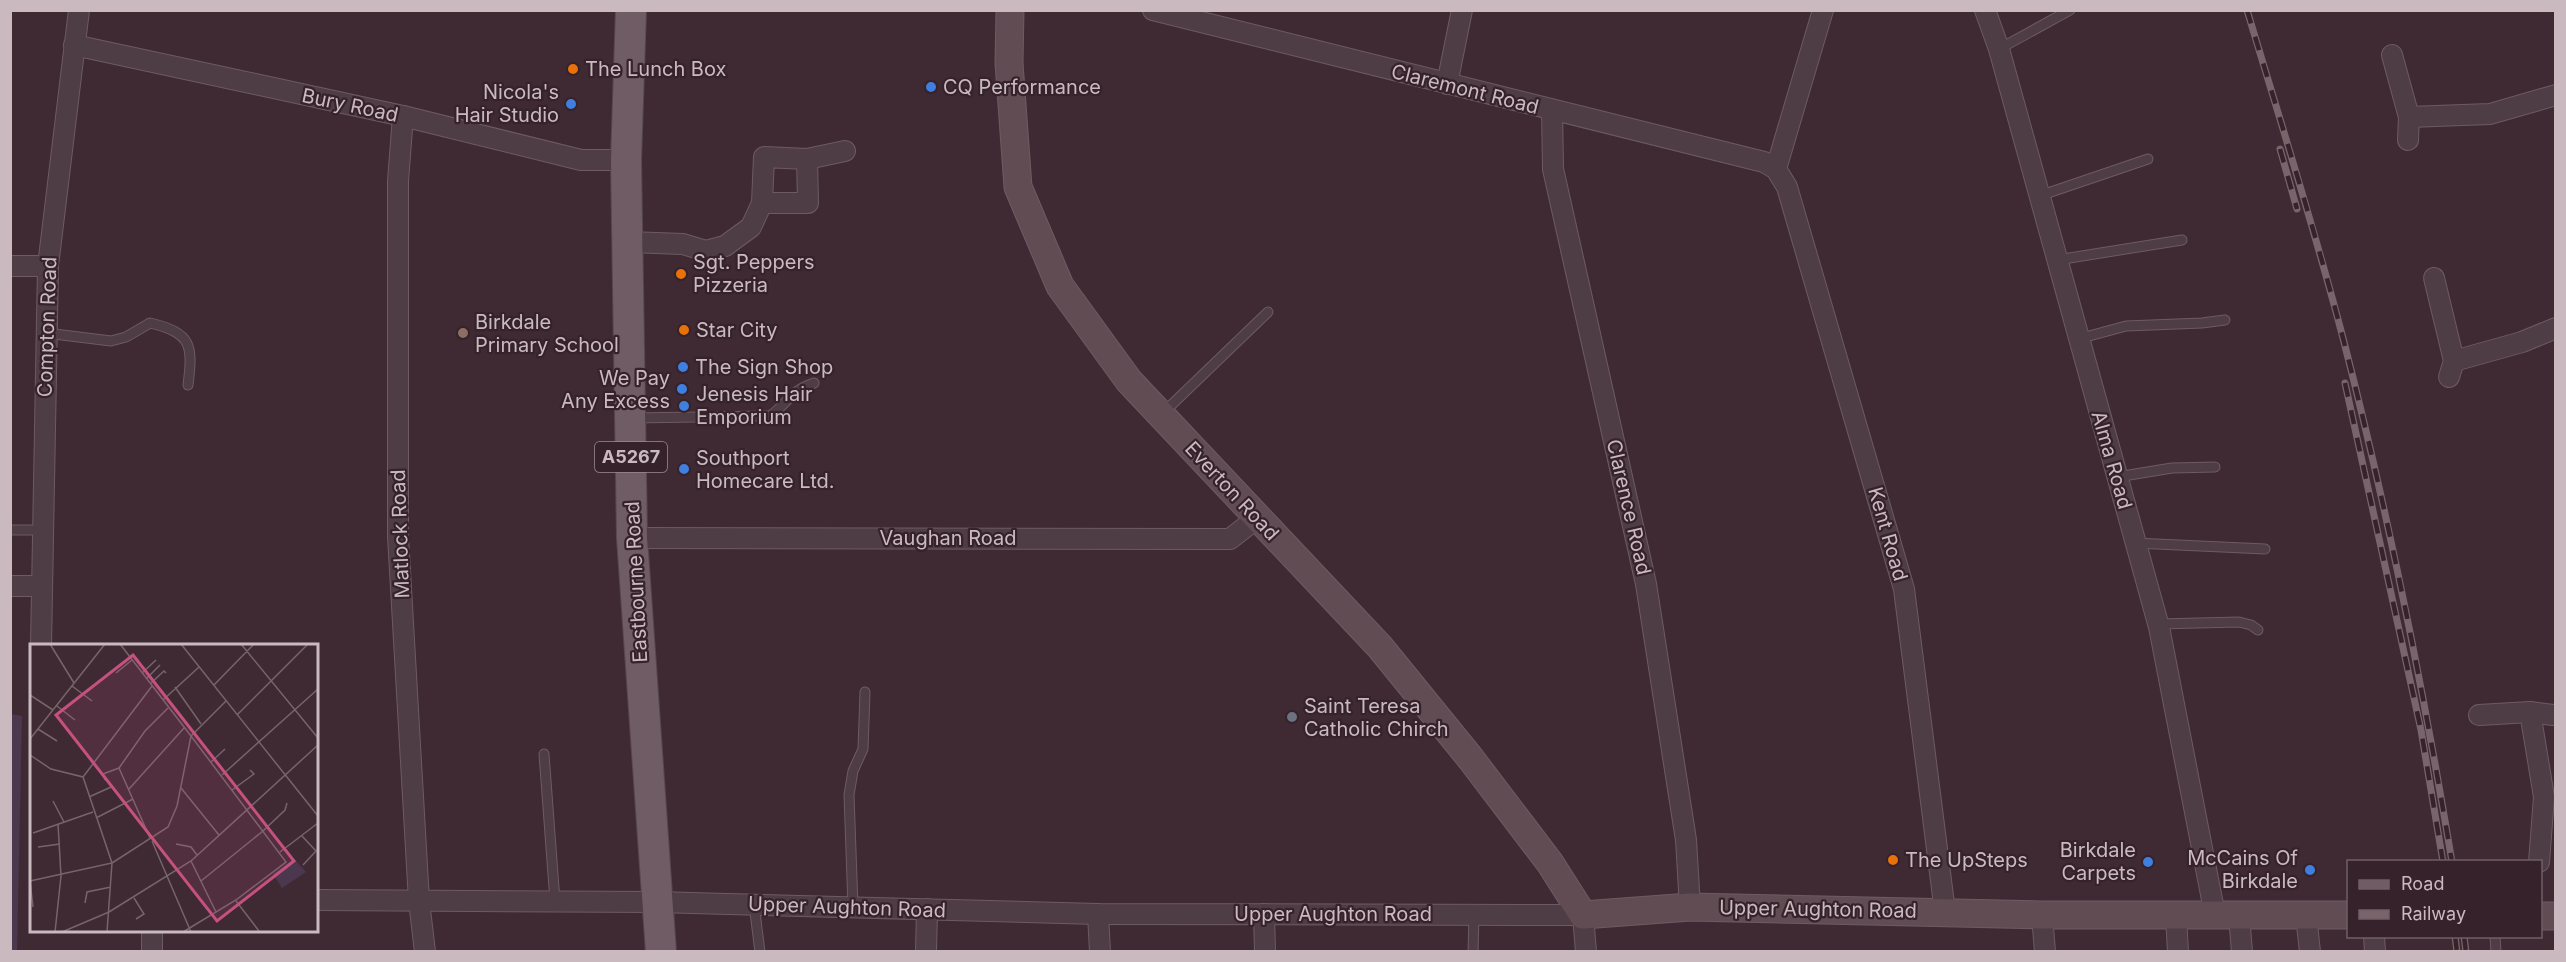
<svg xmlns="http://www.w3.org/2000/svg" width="2566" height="962" viewBox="0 0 2566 962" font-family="Inter,sans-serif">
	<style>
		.green { fill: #4b384e }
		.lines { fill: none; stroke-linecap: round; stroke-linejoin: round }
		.service-casing { stroke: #6d5b63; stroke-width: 11 }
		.minor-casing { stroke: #6d5b63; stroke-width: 22 }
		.secondary-casing { stroke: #6d5b63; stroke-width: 29 }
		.primary-casing { stroke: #58474e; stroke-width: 32 }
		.service { stroke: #4f3d45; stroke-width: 9 }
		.minor { stroke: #4f3d45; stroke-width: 20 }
		.secondary { stroke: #624c54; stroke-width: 27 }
		.primary { stroke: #6f5c64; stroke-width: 30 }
		.rail-casing { stroke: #79646c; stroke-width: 7 }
		.rail { stroke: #35222a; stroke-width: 4.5; stroke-dasharray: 14; stroke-linecap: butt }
		.food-dot { fill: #e8710a; stroke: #35222a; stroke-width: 2 }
		.shop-dot { fill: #3f7fe0; stroke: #35222a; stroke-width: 2 }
		.education-dot { fill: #8d6e63; stroke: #35222a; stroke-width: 2 }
		.worship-dot { fill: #6b7280; stroke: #35222a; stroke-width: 2 }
		.labels { text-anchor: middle; stroke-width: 4.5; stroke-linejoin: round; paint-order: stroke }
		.shield { fill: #35222a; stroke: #9d8c93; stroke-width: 1.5 }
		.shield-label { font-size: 18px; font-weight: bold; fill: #cabac0 }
		.poi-label { font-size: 20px; fill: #cabac0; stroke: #35222a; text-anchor: start }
		.street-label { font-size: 20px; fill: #cabac0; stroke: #35222a }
		.inset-road { fill: none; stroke: #77646b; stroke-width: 1.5 }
		.view { fill: #c5517e; fill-opacity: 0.15; stroke: #c5517e; stroke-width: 3 }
		.inset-edge { fill: none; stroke: #cabac0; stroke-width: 3 }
	</style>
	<rect width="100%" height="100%" fill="#3f2a33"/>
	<path class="green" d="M11,714L22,716L17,952L10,951Z"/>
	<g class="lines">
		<defs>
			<g id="service">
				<path d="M1999,49L2070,10"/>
				<path d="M2039,196L2148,159"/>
				<path d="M2057,260L2182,240"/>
				<path d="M46,333L111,341L126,337L150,323C192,333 193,345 188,385"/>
				<path d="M2078,339L2126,326L2202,323L2225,320"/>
				<path d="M1163,413L1268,312"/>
				<path d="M633,418L770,416C789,402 790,391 814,383"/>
				<path d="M2117,477L2172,468L2215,467"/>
				<path d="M10,530H42"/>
				<path d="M2135,543L2265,549"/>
				<path d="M2158,624L2239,622L2251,625L2258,630"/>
				<path d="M544,754L555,901"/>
				<path d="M754,904L760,952"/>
				<path d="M853,907L849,795L853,771L863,749L865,692"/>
				<path d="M2495,936L2496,952"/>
				<path d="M1473,952L1474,915"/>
			</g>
			<g id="minor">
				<path d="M1153,10L1764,162L1776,169L1787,187L1904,589L1945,912"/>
				<path d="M1985,10L1999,49L2159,627L2215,915"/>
				<path d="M74,45L403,116L581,160H626"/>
				<path d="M2392,55L2409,117L2408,140"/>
				<path d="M1447,84L1462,10"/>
				<path d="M1552,110L1553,169L1646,584L1686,840L1690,907"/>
				<path d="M403,116L398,181V536L419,901L425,952"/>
				<path d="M2409,117L2490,114L2556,95"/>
				<path d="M1776,169L1823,10"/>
				<path d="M762,203L764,157L807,159"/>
				<path d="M629,242L683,244L706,251L725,246L751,227L762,203H808L807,159L845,151"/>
				<path d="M10,266H48"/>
				<path d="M2434,278L2454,361L2449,377"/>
				<path d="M2454,361L2522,342L2556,328"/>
				<path d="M632,538L1230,539L1257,518"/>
				<path d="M10,586H41"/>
				<path d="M41,646L48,266L79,10"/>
				<path d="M2530,712L2544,797L2539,862"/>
				<path d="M2479,715L2530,712L2553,715"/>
				<path d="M316,900L656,902L1098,914L1583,915L1586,952"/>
				<path d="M1098,914L1100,952"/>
				<path d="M1264,914L1265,952"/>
				<path d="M2042,915L2045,952"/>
				<path d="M2239,915L2242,952"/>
				<path d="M2306,915L2310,952"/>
				<path d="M2176,916L2178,952"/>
				<path d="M2374,936L2375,952"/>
				<path d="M152,952V930"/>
				<path d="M926,952L927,909"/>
			</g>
			<g id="secondary">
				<path d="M1010,10L1009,63L1018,187L1060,286L1129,381L1380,647L1471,759L1550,863L1583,915L1690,907L2042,915H2348"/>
				<path d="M2540,916H2556"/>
			</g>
			<path id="primary" d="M631,10L626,160L632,538L661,952"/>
		</defs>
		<use href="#service" class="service-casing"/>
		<use href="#minor" class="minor-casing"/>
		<use href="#secondary" class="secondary-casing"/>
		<use href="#primary" class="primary-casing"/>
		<use href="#service" class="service"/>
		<use href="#minor" class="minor"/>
		<use href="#secondary" class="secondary"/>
		<use href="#primary" class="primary"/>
		<defs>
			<g id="rail">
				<path d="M2247,10C2280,120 2315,230 2344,342C2388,513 2423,687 2452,862"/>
				<path d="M2280,149L2297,209"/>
				<path d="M2345,383L2421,730L2443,862"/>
				<path d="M2455,936L2457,952"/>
				<path d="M2464,936L2466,952"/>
			</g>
		</defs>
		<use href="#rail" class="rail-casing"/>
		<use href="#rail" class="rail"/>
	</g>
	<g class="food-dot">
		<circle cx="573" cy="69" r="6"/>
		<circle cx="681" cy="274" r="6"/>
		<circle cx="684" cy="330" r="6"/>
		<circle cx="1893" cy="860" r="6"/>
	</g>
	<g class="shop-dot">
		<circle cx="931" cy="87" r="6"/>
		<circle cx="571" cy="104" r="6"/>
		<circle cx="683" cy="367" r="6"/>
		<circle cx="682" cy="389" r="6"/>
		<circle cx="684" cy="406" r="6"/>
		<circle cx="684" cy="469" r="6"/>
		<circle cx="2148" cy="862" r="6"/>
		<circle cx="2310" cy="870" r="6"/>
	</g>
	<circle class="education-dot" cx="463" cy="333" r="6"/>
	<circle class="worship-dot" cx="1292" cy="717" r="6"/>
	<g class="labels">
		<rect class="shield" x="595" y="442" width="72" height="30" rx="4.5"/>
		<g class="shield-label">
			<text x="631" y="463">A5267</text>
		</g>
		<g class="poi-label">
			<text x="585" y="76">The Lunch Box</text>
			<text x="943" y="94">CQ Performance</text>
			<text x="559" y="99" text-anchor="end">Nicola's<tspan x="559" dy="23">Hair Studio</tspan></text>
			<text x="693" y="269">Sgt. Peppers<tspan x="693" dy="23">Pizzeria</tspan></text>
			<text x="475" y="329">Birkdale<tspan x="475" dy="23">Primary School</tspan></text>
			<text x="696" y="337">Star City</text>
			<text x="695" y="374">The Sign Shop</text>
			<text x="670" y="385" text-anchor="end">We Pay<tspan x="670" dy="23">Any Excess</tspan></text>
			<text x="696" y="401">Jenesis Hair<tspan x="696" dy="23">Emporium</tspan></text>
			<text x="696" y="465">Southport<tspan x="696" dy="23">Homecare Ltd.</tspan></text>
			<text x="1304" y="713">Saint Teresa<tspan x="1304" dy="23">Catholic Chirch</tspan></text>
			<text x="2136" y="857" text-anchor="end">Birkdale<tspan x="2136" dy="23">Carpets</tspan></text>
			<text x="2298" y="865" text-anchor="end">McCains Of<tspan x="2298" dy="23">Birkdale</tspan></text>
			<text x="1905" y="867">The UpSteps</text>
		</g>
		<g class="street-label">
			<text transform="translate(1465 89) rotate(14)" y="7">Claremont Road</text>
			<text transform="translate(350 105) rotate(12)" y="7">Bury Road</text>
			<text transform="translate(47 327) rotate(-88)" y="7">Compton Road</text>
			<text transform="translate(2112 460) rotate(74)" y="7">Alma Road</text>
			<text transform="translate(1232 491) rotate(47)" y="7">Everton Road</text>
			<text transform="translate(1629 507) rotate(77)" y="7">Clarence Road</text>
			<text transform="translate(400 534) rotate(-92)" y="7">Matlock Road</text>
			<text transform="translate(1888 534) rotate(74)" y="7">Kent Road</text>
			<text x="948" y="545">Vaughan Road</text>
			<text transform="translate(636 582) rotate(-93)" y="7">Eastbourne Road</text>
			<text transform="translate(847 907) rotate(2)" y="7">Upper Aughton Road</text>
			<text transform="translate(1818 909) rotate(1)" y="7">Upper Aughton Road</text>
			<text x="1333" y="921">Upper Aughton Road</text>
		</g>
	</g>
	<g transform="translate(30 644)">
		<rect width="288" height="288" fill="#3f2a33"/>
		<path d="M264,215L276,228L252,244L243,230Z" fill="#4b384e"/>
		<path class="inset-road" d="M20,0L44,39M151,0L288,172M211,0L288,94M86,29L102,16M112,29L126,16M117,34L130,21M121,39L134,27L136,29M184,41L224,0M42,42L62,57M145,43L171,80M0,51L23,66M133,56L169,23M27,62L45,76M207,71L278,0M8,85L27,97M0,95L75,0M0,111L21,125L53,133L82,219L0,237M181,118L195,105M89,124L120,194M89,124L115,87L138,64M192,131L288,45M53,133L122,42M75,136L73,130L89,124M151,144L189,191M99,145L154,84M202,146L224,130L220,126M59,153L81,143M23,157L34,178M66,174L103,155M3,189L63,168M272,192L286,207L273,221M122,197L161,288M146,200L161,203L167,211M8,203L30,200M250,208L288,179M161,217L186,268M0,237L3,263M171,237L233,187L255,166L257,159M104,254L114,270L106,275M206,257L229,287M55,259L57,248L81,243M79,268L161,217L288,101M25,288L31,232L28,180M32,288L79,268M77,288L82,219L138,183L147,162L161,92L90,0M153,288L206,256L256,218L161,92L196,57"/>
		<path class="view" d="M103,11L264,217L187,277L26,71Z"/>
		<rect width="288" height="288" class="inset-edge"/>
	</g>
	<rect width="2566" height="962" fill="none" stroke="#cabac0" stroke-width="24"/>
	<rect x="2347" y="860" width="195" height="78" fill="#35222a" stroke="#715f66" stroke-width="1.5"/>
	<rect x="2359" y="880" width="30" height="9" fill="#6f5c64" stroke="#715f66" stroke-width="1.5"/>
	<text x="2401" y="890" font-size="18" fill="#cabac0">Road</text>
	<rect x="2359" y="910" width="30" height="9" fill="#79646c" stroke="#715f66" stroke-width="1.5"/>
	<text x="2401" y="920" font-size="18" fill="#cabac0">Railway</text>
</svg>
